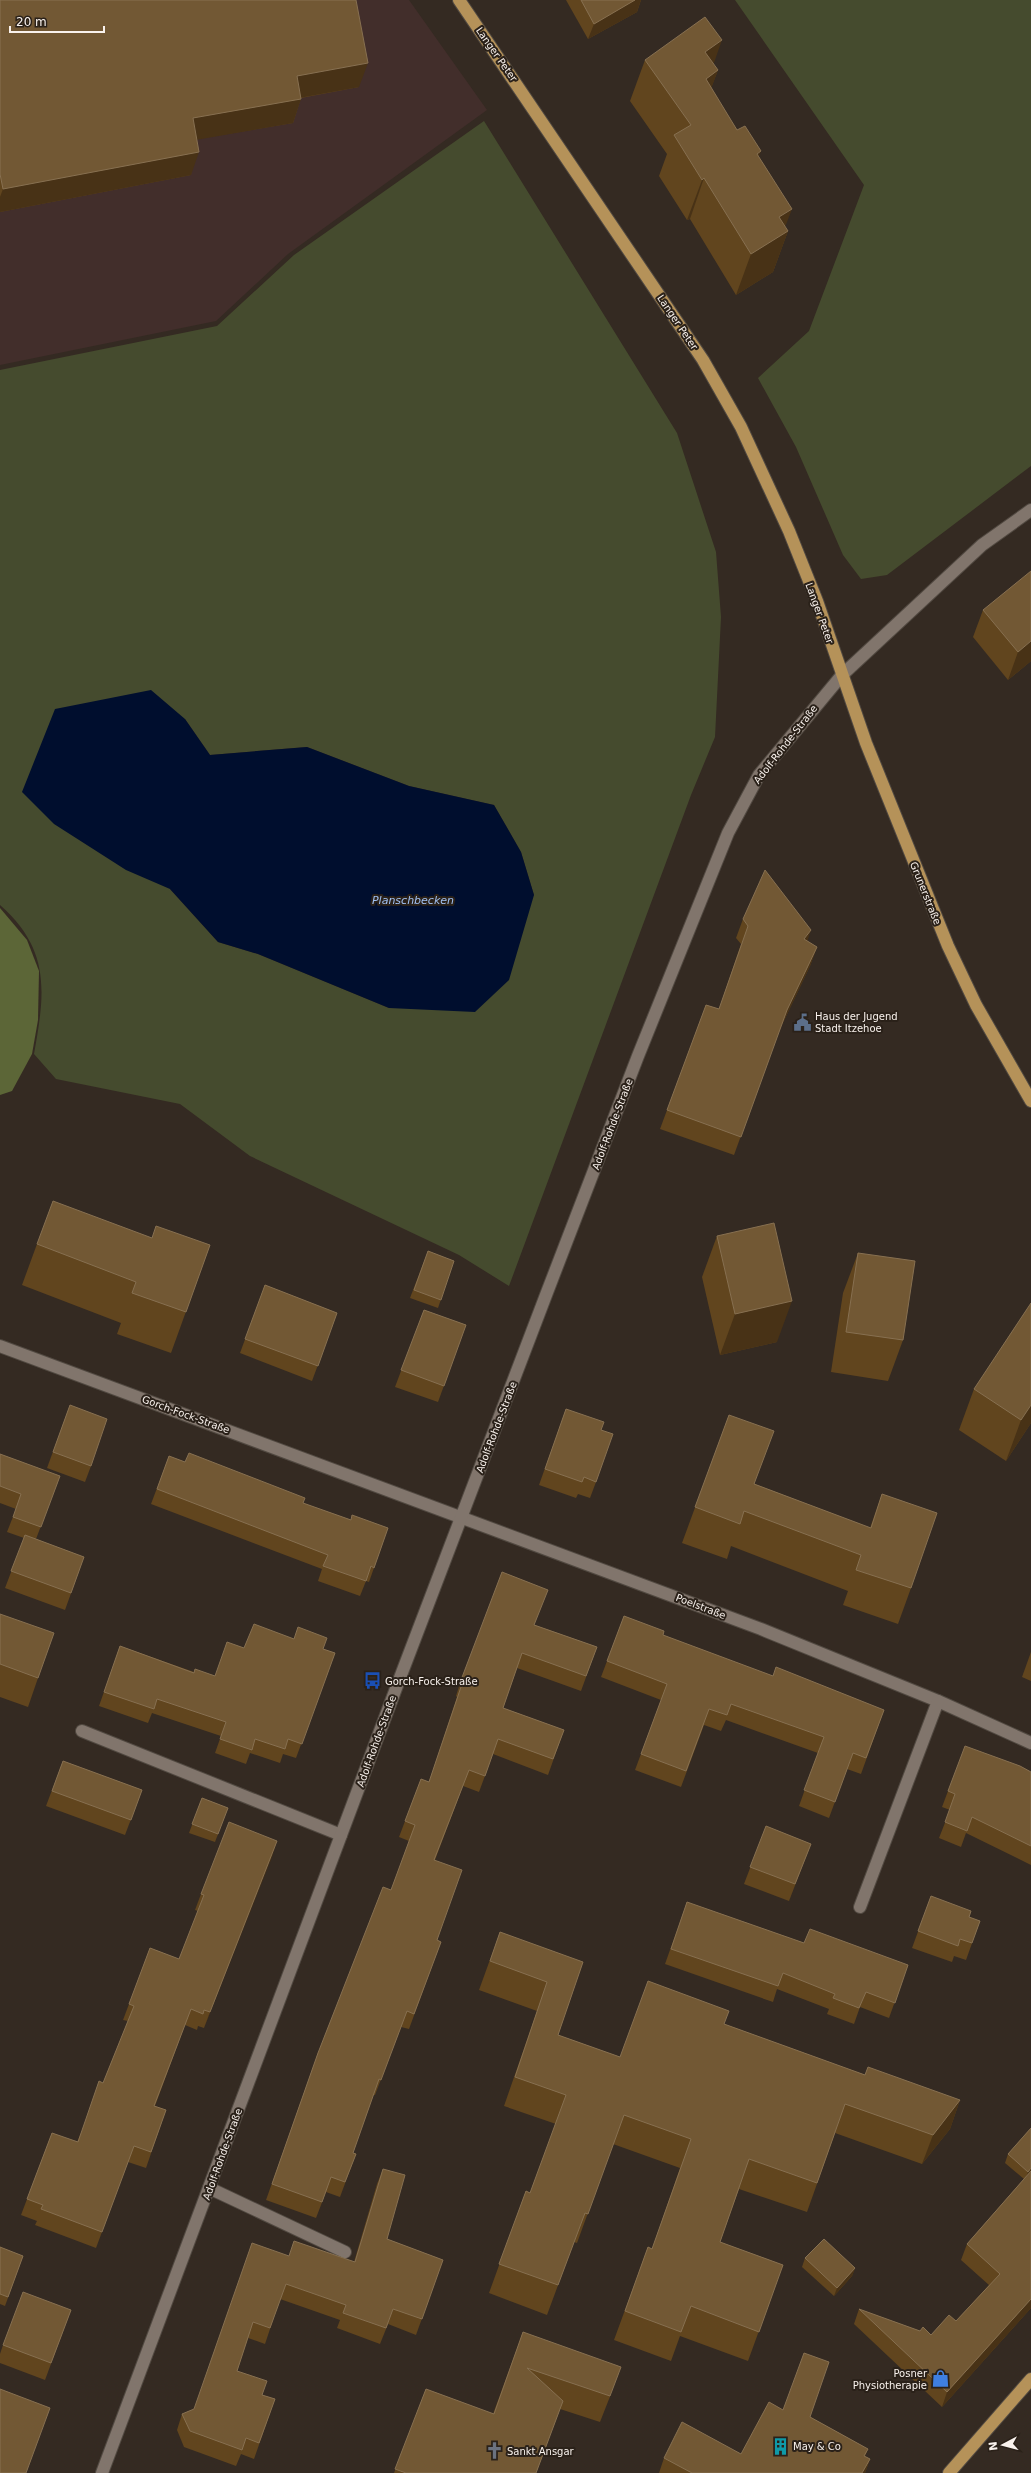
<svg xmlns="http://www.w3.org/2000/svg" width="1031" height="2473" viewBox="0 0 1031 2473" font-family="'DejaVu Sans',sans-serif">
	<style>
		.education { fill: #422e2b }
		.green { fill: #454b2e; fill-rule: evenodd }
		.forest { fill: #5c6637 }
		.water { fill: #000e2e }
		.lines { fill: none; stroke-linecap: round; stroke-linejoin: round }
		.lane-casing { stroke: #514941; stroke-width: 14 }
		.street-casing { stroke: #514941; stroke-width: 14 }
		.primary-casing { stroke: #514941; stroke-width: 14 }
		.lane { stroke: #81756c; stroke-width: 12 }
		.street { stroke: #81756c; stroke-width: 12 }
		.primary { stroke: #b59259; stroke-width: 12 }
		.wall { fill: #61451e }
		.shaded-wall { fill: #483216 }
		.building { fill: #725834; stroke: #877051 }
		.labels { text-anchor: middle; stroke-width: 4; stroke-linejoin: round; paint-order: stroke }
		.street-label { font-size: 10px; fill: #f9f2ed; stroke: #2a2119 }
		.poi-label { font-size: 10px; fill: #f9f2ed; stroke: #2a2119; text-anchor: start }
		.water-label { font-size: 11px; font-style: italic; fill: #a1c1f3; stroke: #2a2119 }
	</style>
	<rect width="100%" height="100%" fill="#342a22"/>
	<path class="education" d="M0,0H409L487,110L288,254L216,321L0,365Z"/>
	<g class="green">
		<path d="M735,0H1031V466L887,575L861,579L843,555L796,447L758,378L809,331L864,185Z"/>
		<path d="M484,121L677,433L716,552L721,617L715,737L691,795L509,1286L459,1255L250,1156L180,1104L56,1079L34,1054C45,993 51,950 0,905V370L217,326L294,255ZM185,719L210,755L307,747L409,786L494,805L521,852L534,895L389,1008L258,954L218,942L170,889Z"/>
	</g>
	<path class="forest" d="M0,908L27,940L39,971L38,1020L32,1054L12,1091L0,1095Z"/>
	<path class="water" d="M151,690L185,719L210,755L307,747L409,786L494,805L521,852L534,895L509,980L475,1012L389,1008L258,954L218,942L170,889L126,870L54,824L22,792L55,709Z"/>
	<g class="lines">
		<defs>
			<path id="lane" d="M209,2188L345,2252"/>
			<g id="street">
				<path d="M0,1346L761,1629L938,1701L1031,1743"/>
				<path d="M82,1731L341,1835"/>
				<path d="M860,1907L938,1701"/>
				<path d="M102,2473L398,1683L546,1295L638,1056L728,833L759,775L842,675L982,545L1031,510"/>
			</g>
			<g id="primary">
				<path d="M459,0L703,360L741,427L789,531L817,601L866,743L948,946L976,1005L1031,1101"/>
				<path d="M949,2473L1031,2379"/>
			</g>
		</defs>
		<use href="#lane" class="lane-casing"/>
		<use href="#street" class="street-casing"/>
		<use href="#primary" class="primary-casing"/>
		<use href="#lane" class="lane"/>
		<use href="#street" class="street"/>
		<use href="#primary" class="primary"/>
	</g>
	<g class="wall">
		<path d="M0,0L359,87L301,98L293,123L197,139L191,175L0,212Z"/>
		<path d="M566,0H641L637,12L588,39Z"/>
		<path d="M645,60L713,64L718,70L711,88L737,130L759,157L785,227L788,231L773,272L736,295L690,219L687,220L659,176L667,154L630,101Z"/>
		<path d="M983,610L1031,661L1008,680L973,637Z"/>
		<path d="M743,919L807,941L817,947L810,966L780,1029L734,1155L660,1129L706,1005L719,1009L741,944L736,938Z"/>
		<path d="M717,1236L777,1342L720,1355L702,1277Z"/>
		<path d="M152,1238L210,1245L171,1353L117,1334L121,1323L22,1285L37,1244Z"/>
		<path d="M428,1251L454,1261L438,1308L410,1298Z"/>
		<path d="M858,1253L903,1340L888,1381L831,1372L843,1293Z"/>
		<path d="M265,1285L337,1313L312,1381L240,1353Z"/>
		<path d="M424,1310L466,1325L438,1402L395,1387Z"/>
		<path d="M974,1389L1031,1423L1006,1461L959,1430Z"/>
		<path d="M70,1405L91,1466L85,1482L47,1468Z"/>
		<path d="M566,1409L601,1430L596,1482L590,1498L578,1494L576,1498L539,1485Z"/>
		<path d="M729,1415L755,1484L870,1528L882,1494L911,1588L898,1624L843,1605L848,1591L731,1546L727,1559L682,1543Z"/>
		<path d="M0,1454L60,1476L36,1539L84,1557L65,1610L5,1588L24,1538L7,1532L16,1509L0,1503Z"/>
		<path d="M169,1456L185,1462L351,1520L388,1528L369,1582L366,1581L360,1596L318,1581L322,1569L151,1504Z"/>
		<path d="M0,1614L38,1678L28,1707L0,1697Z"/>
		<path d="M624,1616L663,1635L773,1676L884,1710L861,1774L847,1769L829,1818L799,1806L818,1753L726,1720L721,1731L704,1725L681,1787L635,1770L661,1700L601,1677Z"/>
		<path d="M535,1625L597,1647L581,1691L517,1668L503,1708L564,1730L548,1775L493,1754L479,1792L463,1786L435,1860L437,1940L441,1942L409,2029L401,2027L375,2095H373L353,2153L356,2154L340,2197L326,2192L316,2218L266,2200L318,2053L391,1890L409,1841L399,1837L421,1779L429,1782L457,1697L456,1696L461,1680Z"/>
		<path d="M120,1646L194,1672L215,1676L244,1648L323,1649L335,1653L296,1758L283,1754L280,1763L250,1753L246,1764L215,1753L221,1736L152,1713L148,1723L99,1706Z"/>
		<path d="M1031,1652V1681L1022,1677Z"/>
		<path d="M63,1761L142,1790L125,1835L46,1806Z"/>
		<path d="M1031,1772V1865L966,1833L961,1847L939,1838L950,1810L942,1807L948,1791Z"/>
		<path d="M202,1798L228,1808L215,1842L189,1833Z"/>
		<path d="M766,1826L811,1844L789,1901L744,1884Z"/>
		<path d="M277,1841L204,2028L198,2026L197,2030L185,2025L155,2106L166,2110L146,2168L128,2162L96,2248L35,2225L37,2221L21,2215L52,2133L77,2142L103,2083L128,2021L123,2020L150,1948L179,1959L198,1911L195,1910L201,1894Z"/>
		<path d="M931,1896L969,1917L980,1921L966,1960L954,1956L952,1962L912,1948Z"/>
		<path d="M687,1902L804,1943L908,1965L889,2018L860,2007L854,2024L827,2014L829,2009L777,1989L773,2002L665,1964Z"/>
		<path d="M500,1932L583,1962L558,2035L620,2057L724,2024L865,2075L960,2100L950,2129L922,2164L835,2133L807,2212L739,2189L720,2242L783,2265L748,2361L680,2336L671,2361L614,2340L648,2247L652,2249L680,2168L613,2144L577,2243L574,2242L547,2315L489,2293L526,2191L530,2193L556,2124L504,2106L537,2011L479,1990Z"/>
		<path d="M1031,2128V2308L942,2407L854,2324L859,2309L931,2335L956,2321L989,2285L961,2260L967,2244L1024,2179L1005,2163L1008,2154Z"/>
		<path d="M383,2169L387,2239L443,2260L416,2335L388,2324L380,2344L337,2328L340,2320L280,2299L265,2344L248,2338L237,2371L262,2395L275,2399L254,2459L241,2454L236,2466L184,2447L177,2430L182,2414L194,2410L288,2256L354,2262L377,2184Z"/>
		<path d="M0,2247L23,2256L5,2306L0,2304Z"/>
		<path d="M805,2258L855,2268L852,2276L834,2296L802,2267Z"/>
		<path d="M71,2310L45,2380L0,2363V2354L3,2345Z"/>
		<path d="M523,2332L611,2394L600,2422L560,2409L536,2473H394L426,2389L493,2414Z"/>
		<path d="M783,2410L810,2417L868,2449L865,2456L870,2459L865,2473H659L664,2458L741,2454Z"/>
	</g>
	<g class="shaded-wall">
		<path d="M635,0H641L637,12L588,39L594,24Z"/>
		<path d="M722,40L709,77L718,70L703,111L705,52Z"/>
		<path d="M368,63L359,87L288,100L297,76Z"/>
		<path d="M301,99L293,123L184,142L193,118Z"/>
		<path d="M761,151L746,192L757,154Z"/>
		<path d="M199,152L191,175L0,212V197L3,189Z"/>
		<path d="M704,178L690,219L687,220L702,180Z"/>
		<path d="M792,209L782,235L788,231L773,272L736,295L751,254L779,217Z"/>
		<path d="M1031,641V661L1008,680L1018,652Z"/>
		<path d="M811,930L805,948L804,939Z"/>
		<path d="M817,947L810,966L780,1029L734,1155L787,1010Z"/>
		<path d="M792,1301L777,1342L720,1355L735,1314Z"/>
		<path d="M1031,1405V1423L1006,1461L1021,1420Z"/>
		<path d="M277,1841L272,1857L204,2028L210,2012Z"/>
		<path d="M960,2100L950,2129L922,2164L933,2135Z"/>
		<path d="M1031,2168V2173L1025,2180L1028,2172Z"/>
		<path d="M855,2268L852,2276L834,2296L837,2288Z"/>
		<path d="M1031,2299V2308L942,2407L947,2392Z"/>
		<path d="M870,2459L865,2473H862Z"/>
	</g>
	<g class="building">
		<path d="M0,0H356L368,63L297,76L301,99L193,118L199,152L3,189L0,174Z"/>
		<path d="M581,0H635L594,24Z"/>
		<path d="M705,17L722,40L705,52L718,70L706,79L737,130L745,126L761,151L757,154L792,209L779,217L788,231L751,254L704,178L702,180L674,135L691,125L645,60Z"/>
		<path d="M1031,571V641L1018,652L983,610Z"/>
		<path d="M765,870L811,930L804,939L817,947L787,1010L741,1137L667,1110L706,1005L719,1009L748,926L743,919Z"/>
		<path d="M53,1201L152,1238L156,1226L210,1245L186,1312L132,1293L136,1282L37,1244Z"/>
		<path d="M774,1223L792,1301L735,1314L717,1236Z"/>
		<path d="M428,1251L454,1261L441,1300L414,1290Z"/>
		<path d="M858,1253L915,1261L903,1340L846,1332Z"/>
		<path d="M265,1285L337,1313L318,1366L245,1339Z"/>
		<path d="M1031,1303V1405L1021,1420L974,1389Z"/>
		<path d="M424,1310L466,1325L444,1386L401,1370Z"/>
		<path d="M70,1405L107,1419L91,1466L53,1452Z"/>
		<path d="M566,1409L604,1422L601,1430L613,1434L596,1482L584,1477L582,1482L545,1469Z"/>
		<path d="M729,1415L774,1431L754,1484L871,1528L882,1494L937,1513L911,1588L856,1570L861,1555L744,1511L740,1524L695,1507Z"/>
		<path d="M189,1453L305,1498L303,1503L351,1520L352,1515L388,1528L374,1568L371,1566L366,1581L323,1566L328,1555L157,1489L169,1456L185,1462Z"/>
		<path d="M0,1454L60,1476L41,1527L13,1517L21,1494L0,1486Z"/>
		<path d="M25,1535L84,1557L71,1593L11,1571Z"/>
		<path d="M502,1572L548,1590L534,1625L597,1647L586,1676L522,1653L503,1708L564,1730L553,1759L498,1739L485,1776L469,1770L434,1860L462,1870L437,1940L441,1942L414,2014L407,2011L381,2080L379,2079L353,2153L356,2154L345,2182L331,2177L322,2202L272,2184L318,2053L383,1887L391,1890L415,1825L405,1821L421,1779L429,1782L463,1681L461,1680Z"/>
		<path d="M0,1614L54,1633L38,1678L0,1664Z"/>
		<path d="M624,1616L664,1631L663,1635L773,1676L776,1667L884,1710L866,1758L853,1753L835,1802L804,1790L824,1737L731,1704L727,1715L709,1709L686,1771L641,1754L667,1684L607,1661Z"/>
		<path d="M254,1624L294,1639L298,1627L327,1638L323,1649L335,1653L302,1744L288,1739L285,1749L255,1739L252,1750L220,1739L226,1722L157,1699L154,1709L104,1692L120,1646L194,1673L195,1669L215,1676L227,1642L244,1648Z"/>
		<path d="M965,1746L1020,1766L1031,1772V1846L972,1817L967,1831L945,1822L955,1794L948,1791Z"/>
		<path d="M63,1761L142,1790L131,1820L52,1791Z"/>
		<path d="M202,1798L228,1808L218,1834L192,1824Z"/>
		<path d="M229,1822L277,1841L210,2012L204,2010L203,2014L191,2009L154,2106L166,2110L151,2152L134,2146L102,2232L41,2209L43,2205L27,2199L52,2133L78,2142L99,2081L103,2083L134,2006L129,2004L150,1948L179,1959L204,1895L201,1894Z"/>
		<path d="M766,1826L811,1844L795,1884L750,1867Z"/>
		<path d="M931,1896L971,1911L969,1917L980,1921L972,1943L960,1939L958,1946L918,1931Z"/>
		<path d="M687,1902L804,1943L810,1929L908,1965L895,2003L866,1992L859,2008L833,1998L835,1994L783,1973L778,1986L671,1949Z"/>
		<path d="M500,1932L583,1962L558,2035L620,2057L648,1981L729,2011L724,2024L865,2075L868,2067L960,2100L933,2135L845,2104L817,2183L749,2159L720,2242L783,2265L759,2332L691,2306L681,2332L625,2311L648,2247L652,2249L691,2139L624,2115L588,2214L585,2213L558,2285L499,2264L526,2191L530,2193L566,2095L515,2077L547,1982L490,1961Z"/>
		<path d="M1031,2128V2168L1028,2172L1008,2154Z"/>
		<path d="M383,2169L405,2175L387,2239L443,2260L422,2319L393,2309L386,2328L343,2313L346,2305L286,2284L270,2328L253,2322L237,2371L267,2381L262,2395L275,2399L259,2443L246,2438L242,2450L190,2431L182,2414L194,2409L252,2243L289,2256L294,2241L355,2262Z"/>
		<path d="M1031,2171V2299L947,2392L859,2309L920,2331L923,2327L931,2335L949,2315L956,2321L1000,2274L967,2244Z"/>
		<path d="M824,2239L855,2268L837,2288L805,2258Z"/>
		<path d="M0,2247L23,2256L8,2297L0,2294Z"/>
		<path d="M23,2292L71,2310L51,2363L3,2345Z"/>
		<path d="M523,2332L621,2367L610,2396L527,2368L563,2401L536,2473H406L395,2469L426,2389L494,2414Z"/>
		<path d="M804,2353L829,2362L810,2417L868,2449L864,2456L870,2459L862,2473H692L664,2458L682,2422L741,2454L769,2402L783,2410Z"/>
		<path d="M0,2389L50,2408L26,2473H0Z"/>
	</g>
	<defs>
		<symbol id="civic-bare" viewBox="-9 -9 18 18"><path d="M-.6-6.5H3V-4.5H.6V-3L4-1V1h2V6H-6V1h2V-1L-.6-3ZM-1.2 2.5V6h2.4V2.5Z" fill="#5c6f8a" stroke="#2a2119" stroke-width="2.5" paint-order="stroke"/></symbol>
		<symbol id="bus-bare" viewBox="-9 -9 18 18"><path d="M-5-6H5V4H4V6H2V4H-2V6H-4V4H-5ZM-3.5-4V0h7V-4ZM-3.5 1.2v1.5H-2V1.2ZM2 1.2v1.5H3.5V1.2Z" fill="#1a4fb4" stroke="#2a2119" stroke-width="2.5" paint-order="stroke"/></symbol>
		<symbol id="shop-bare" viewBox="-9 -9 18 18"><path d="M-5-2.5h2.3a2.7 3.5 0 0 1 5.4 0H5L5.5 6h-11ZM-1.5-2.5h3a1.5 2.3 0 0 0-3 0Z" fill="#3f7fe0" stroke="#2a2119" stroke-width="2.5" paint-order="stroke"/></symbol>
		<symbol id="building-bare" viewBox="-9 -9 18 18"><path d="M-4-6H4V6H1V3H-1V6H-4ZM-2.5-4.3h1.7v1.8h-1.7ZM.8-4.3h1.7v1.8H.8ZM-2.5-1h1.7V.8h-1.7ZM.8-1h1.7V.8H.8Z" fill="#0f9aa8" stroke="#2a2119" stroke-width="2.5" paint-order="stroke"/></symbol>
		<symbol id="church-bare" viewBox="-9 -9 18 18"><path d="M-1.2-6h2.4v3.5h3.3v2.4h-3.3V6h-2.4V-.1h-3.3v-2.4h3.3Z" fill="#6b7280" stroke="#2a2119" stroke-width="2.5" paint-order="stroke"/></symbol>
	</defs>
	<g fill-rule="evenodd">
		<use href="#civic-bare" x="790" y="1010" width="25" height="25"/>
		<use href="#bus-bare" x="360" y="1668" width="25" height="25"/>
		<use href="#shop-bare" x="928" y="2366" width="25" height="25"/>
		<use href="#building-bare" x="768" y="2434" width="25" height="25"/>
		<use href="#church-bare" x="482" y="2438" width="25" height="25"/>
	</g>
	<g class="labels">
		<g class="street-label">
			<text transform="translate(497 54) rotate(55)" y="4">Langer Peter</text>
			<text transform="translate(678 322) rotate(56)" y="4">Langer Peter</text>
			<text transform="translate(820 613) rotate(70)" y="4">Langer Peter</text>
			<text transform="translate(785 744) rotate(-52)" y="4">Adolf-Rohde-Straße</text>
			<text transform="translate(926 893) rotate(68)" y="4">Grunerstraße</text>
			<text transform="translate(612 1124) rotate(-69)" y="4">Adolf-Rohde-Straße</text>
			<text transform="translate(186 1414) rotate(20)" y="4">Gorch-Fock-Straße</text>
			<text transform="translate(496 1427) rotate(-69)" y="4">Adolf-Rohde-Straße</text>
			<text transform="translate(701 1606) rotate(21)" y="4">Poelstraße</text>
			<text transform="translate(376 1741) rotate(-70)" y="4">Adolf-Rohde-Straße</text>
			<text transform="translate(222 2154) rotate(-70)" y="4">Adolf-Rohde-Straße</text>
		</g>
		<g class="poi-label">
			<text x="815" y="1020">Haus der Jugend<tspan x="815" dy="12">Stadt Itzehoe</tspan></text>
			<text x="385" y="1685">Gorch-Fock-Straße</text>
			<text x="927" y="2377" text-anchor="end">Posner<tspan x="927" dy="12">Physiotherapie</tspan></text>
			<text x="793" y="2450">May &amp; Co</text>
			<text x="507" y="2455">Sankt Ansgar</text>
		</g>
		<g class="water-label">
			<text x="413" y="904">Planschbecken</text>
		</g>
	</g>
	<g transform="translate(1003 2445) rotate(263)" stroke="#2a2119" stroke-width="3" paint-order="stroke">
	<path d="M0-3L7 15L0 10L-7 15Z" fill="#f9f2ed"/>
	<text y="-6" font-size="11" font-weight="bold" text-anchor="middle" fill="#f9f2ed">N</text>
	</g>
	<path d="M10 26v6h94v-6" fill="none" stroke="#f9f2ed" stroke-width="2"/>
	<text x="16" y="26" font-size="12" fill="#f9f2ed" stroke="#2a2119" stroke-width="3" paint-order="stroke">20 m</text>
</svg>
